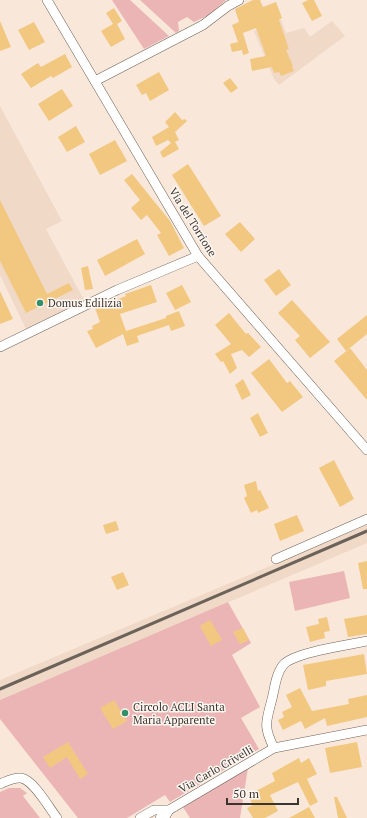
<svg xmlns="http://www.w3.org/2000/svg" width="367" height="818" viewBox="0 0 367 818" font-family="'PT Serif',serif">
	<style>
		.built { fill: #f1d9c7 }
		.green { fill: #ebb5b5 }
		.building { fill: #f2c881 }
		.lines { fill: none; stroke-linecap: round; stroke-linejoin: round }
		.minor-casing { stroke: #706256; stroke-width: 10 }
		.minor { stroke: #fff; stroke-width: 9 }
		.rail { stroke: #6b625a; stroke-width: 3 }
		.poi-dot { fill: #319069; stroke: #fef7f1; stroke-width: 1.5 }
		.labels { text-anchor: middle; stroke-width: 3; stroke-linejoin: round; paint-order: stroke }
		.street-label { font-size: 11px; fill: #3b352f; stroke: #fef7f1 }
		.poi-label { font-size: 11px; fill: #3b352f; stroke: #fef7f1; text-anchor: start }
	</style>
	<rect width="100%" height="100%" fill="#f9e7da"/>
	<g class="built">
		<path d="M281,20L286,33L304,28L310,37L332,21L345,36L279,85L274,79L254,31Z"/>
		<path d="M0,106L62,221L46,229L85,302L27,331L0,275Z"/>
		<path d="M367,525V543L0,700V680Z"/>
	</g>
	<g class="green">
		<path d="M112,0H130L169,36L144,49Z"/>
		<path d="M140,0H226L209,15L194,22L187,17L178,22L179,31L176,33Z"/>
		<path d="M344,571L350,598L295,611L289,582Z"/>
		<path d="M228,602L251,643L232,655L260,707L241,718L259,749L170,802L165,795L127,818H78L0,719V700Z"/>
		<path d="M248,768L240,818H190L183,807Z"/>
		<path d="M9,788H20L27,793L23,796L40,818H0V792Z"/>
	</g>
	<g class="building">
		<path d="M253,0H260L263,7L276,2L282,18L279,20L289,49L286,50L293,66L292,67L294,71L281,76L279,72L274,73L272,67L252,71L250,59L266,56L256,28L243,33L249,53L243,55L242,50L232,52L230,44L238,42L232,25L239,22L235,9Z"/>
		<path d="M308,0H314L322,16L312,21L302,3Z"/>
		<path d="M114,8L122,21L117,24L125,39L111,47L101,31L113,24L106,13Z"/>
		<path d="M0,21L11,47L0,51Z"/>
		<path d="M34,22L45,42L29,50L18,30Z"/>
		<path d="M65,54L72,67L53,78L51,76L31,88L21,74L38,63L41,67Z"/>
		<path d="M159,72L169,90L150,101L146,93L142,95L136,85Z"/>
		<path d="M230,78L238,88L231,93L223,83Z"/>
		<path d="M62,89L73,106L49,121L38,104Z"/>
		<path d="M175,112L182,120L185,119L187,121L175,132L179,140L175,142L179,149L163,158L160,152L171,143L168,140L156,146L152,137L169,127L165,122Z"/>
		<path d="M76,126L85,142L67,152L58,137Z"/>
		<path d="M115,140L127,161L100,175L89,154Z"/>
		<path d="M188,164L221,216L204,226L172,175Z"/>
		<path d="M132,174L170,221L184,248L169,256L157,235L161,233L147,215L141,220L131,208L140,200L124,180Z"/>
		<path d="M0,200L47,294L69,283L73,290L26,313L0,261Z"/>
		<path d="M240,222L255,239L241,252L225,234Z"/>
		<path d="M137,239L145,254L105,276L97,260Z"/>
		<path d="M88,266L93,289L85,290L81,268Z"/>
		<path d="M279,269L291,285L276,296L264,280Z"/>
		<path d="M151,285L157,302L120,314L126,331L166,318V316L179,311L185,326L171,331L169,325L137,336L139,342L127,346L123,334L96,348L87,331L93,329L92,326L100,322L95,308L110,300L111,302L126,296L125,294Z"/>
		<path d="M182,285L191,302L175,310L166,293Z"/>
		<path d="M0,291L13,319L0,324Z"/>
		<path d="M292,300L330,342L310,358L295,340L300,336L278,313Z"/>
		<path d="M229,313L246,334L248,333L261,347L249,357L242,350L231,354L237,368L230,374L223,361L221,362L215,354L231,344L215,325Z"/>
		<path d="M367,315V334L346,351L337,339Z"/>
		<path d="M350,348L367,370V400L334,361Z"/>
		<path d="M269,359L287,383L290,381L303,397L282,412L251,373Z"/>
		<path d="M243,379L251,395L242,400L235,385Z"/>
		<path d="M258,413L268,433L260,437L250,418Z"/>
		<path d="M334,460L354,499L340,507L319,468Z"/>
		<path d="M256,481L258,491L260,490L269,508L258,513L257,510L251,513L244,498L247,496L244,485Z"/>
		<path d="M297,515L304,531L280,541L274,524Z"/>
		<path d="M116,521L119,530L106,534L103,525Z"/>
		<path d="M367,561V589H363L358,563Z"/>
		<path d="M123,572L129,585L117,590L111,577Z"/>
		<path d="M367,615V634L348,637L344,619Z"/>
		<path d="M327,617L330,631L324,632L325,638L310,642L306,627L319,624L318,619Z"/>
		<path d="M210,620L222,640L211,646L200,626Z"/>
		<path d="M243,628L249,640L240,644L233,632Z"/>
		<path d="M364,654L367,674L326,681V686L308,690L303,665Z"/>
		<path d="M300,688L312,711L349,704L348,699L367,695V717L327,726L325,718L305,729L301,721L283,730L278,720L284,717L282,712L292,707L286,695Z"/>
		<path d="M114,700L127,721L113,729L100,708Z"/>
		<path d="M68,742L88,774L80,779L67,757L50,768L43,757Z"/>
		<path d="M357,742L362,767L330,773L325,748Z"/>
		<path d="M299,758L301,763L309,758L317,774L307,779L318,802L310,806L298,782L270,795L278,811L265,818H253L247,808L253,805L248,795L275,781L272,773Z"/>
		<path d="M334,797H337L347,818H338Z"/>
		<path d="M309,807L315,818H289Z"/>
	</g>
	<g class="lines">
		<defs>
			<g id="minor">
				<path d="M47,0L198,256L367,450"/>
				<path d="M95,81L203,25L228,6L239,0"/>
				<path d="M0,347L117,290L198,256"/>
				<path d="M276,559L367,519"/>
				<path d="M274,748C263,726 266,722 272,699C275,687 276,673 284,664C296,652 349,645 367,641"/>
				<path d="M0,784C7,781 14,777 21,778C34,780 49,808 57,818"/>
				<path d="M140,818L154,810H169"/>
				<path d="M160,818L166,815L169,810L274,748L367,730"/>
			</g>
		</defs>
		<use href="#minor" class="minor-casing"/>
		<use href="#minor" class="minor"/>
		<path class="rail" d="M0,689L367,531"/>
	</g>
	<g class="poi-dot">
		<circle cx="40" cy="303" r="4"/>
		<circle cx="125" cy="713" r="4"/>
	</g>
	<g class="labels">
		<g class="street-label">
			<text transform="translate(193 222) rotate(58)" y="4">Via del Torrione</text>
			<text transform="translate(216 769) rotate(-30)" y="4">Via Carlo Crivelli</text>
		</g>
		<g class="poi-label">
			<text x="48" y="307">Domus Edilizia</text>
			<text x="133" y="711">Circolo ACLI Santa<tspan x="133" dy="13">Maria Apparente</tspan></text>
		</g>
	</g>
	<path d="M227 798v6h71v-6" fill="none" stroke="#3b352f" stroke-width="2"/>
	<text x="233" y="798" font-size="12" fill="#3b352f" stroke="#fef7f1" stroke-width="3" paint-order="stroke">50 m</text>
</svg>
